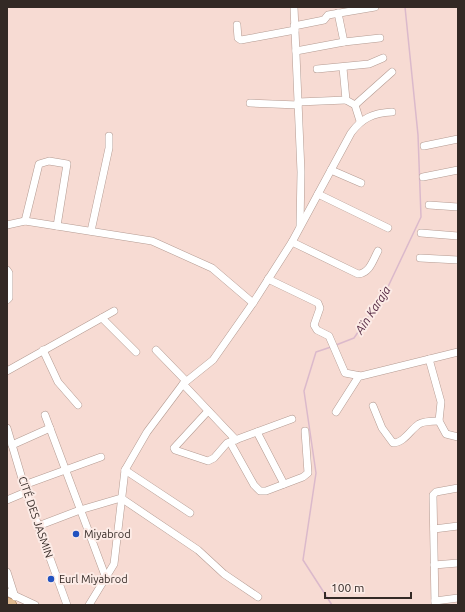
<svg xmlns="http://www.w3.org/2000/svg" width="465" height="612" viewBox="0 0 465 612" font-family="Ubuntu,sans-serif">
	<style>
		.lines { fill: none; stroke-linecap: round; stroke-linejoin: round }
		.stream { stroke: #dbb9cb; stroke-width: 1.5 }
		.street-casing { stroke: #b49b92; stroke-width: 8 }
		.primary-casing { stroke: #986b3e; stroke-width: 12 }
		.street { stroke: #fff; stroke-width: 7 }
		.primary { stroke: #e2bc93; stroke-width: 11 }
		.poi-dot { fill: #2252c0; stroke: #fcebe6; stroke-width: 1.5 }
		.labels { text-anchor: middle; stroke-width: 4; stroke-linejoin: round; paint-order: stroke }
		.street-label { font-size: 11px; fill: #332925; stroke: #fcebe6 }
		.poi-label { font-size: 11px; fill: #332925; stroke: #fcebe6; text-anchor: start }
		.water-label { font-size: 12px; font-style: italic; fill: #542843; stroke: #fcebe6 }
	</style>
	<rect width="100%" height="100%" fill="#f7dbd3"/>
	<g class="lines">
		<g class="stream">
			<path d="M336,345L354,338L386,291L421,217L418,135L405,7"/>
			<path d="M331,347L316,352L304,391L316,473L303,560L332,605"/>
		</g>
		<defs>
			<g id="street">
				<path d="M294,7L301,172L300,225"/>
				<path d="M338,13L344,42"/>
				<path d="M237,25L238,38L241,40L295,30"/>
				<path d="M294,26L324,20L328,15L375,7"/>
				<path d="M296,51L344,42L380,38"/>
				<path d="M343,68L346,100L355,105L360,121"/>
				<path d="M317,69L369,64L383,58"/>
				<path d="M298,102L346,100"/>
				<path d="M250,103L298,105"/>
				<path d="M355,105L392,72"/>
				<path d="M424,146L458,139"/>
				<path d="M331,170L361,183"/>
				<path d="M423,177L458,170"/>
				<path d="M318,194L388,228"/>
				<path d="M429,205L458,207"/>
				<path d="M25,221L39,164L49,161L67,164L57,226"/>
				<path d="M7,225L25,221L152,241L212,268L253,303"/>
				<path d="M91,231L109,148V136"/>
				<path d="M421,233L458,236"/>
				<path d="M292,242L358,274C370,273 373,260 378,251"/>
				<path d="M420,258L458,260"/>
				<path d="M7,270L9,273V298L7,300"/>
				<path d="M268,279L318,303L320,308L314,325L317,330L329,336L345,373L361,376L458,352"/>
				<path d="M102,318L136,352"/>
				<path d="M43,350L58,382L78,405"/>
				<path d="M156,350L186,381"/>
				<path d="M429,359L441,402L439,421L446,434L458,437"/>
				<path d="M7,371L114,311"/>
				<path d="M183,384L236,440"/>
				<path d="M373,406L382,428L393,443C404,443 410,430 419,424C424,421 433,421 439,421"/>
				<path d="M208,411L174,448L175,450L208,461L214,458L227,443L292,419"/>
				<path d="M336,412L359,376"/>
				<path d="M45,415L106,578"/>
				<path d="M7,428L26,492L67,605"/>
				<path d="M257,432L284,484"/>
				<path d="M230,442L254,485L260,491H266L303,477L308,473L305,431"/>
				<path d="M12,445L50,428"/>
				<path d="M125,470L190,513"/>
				<path d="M24,485L101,457"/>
				<path d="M7,500L26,492"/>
				<path d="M38,526L80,510L121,498L198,550L224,574L258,597"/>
				<path d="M434,529L458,526"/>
				<path d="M434,565L458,563"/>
				<path d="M7,572L15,597"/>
				<path d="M7,592L35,605"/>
				<path d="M435,601L458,598"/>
				<path d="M89,605L114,564L125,470L147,432L183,384L213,360L253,303L292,242L351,133C362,118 373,113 392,112"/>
				<path d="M435,605L433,495L436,492L458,488"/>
			</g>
			<path id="primary" d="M7,603L11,605"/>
		</defs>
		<use href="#street" class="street-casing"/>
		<use href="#primary" class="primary-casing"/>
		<use href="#street" class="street"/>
		<use href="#primary" class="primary"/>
	</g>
	<g class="poi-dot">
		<circle cx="76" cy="534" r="4"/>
		<circle cx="51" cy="579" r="4"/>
	</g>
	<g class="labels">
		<g class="street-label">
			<text transform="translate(36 517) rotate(71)" y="4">CITÉ DES JASMIN</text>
		</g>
		<g class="poi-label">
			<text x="84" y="538">Miyabrod</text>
			<text x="59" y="583">Eurl Miyabrod</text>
		</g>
		<g class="water-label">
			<text transform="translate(373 310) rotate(-57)" y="4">Aïn Karaja</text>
		</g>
	</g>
	<rect width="465" height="612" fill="none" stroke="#332925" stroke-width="16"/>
	<path d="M325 592v6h86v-6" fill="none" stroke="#332925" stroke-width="2"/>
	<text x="331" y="592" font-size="12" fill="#332925" stroke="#fcebe6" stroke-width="3" paint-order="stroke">100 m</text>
</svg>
